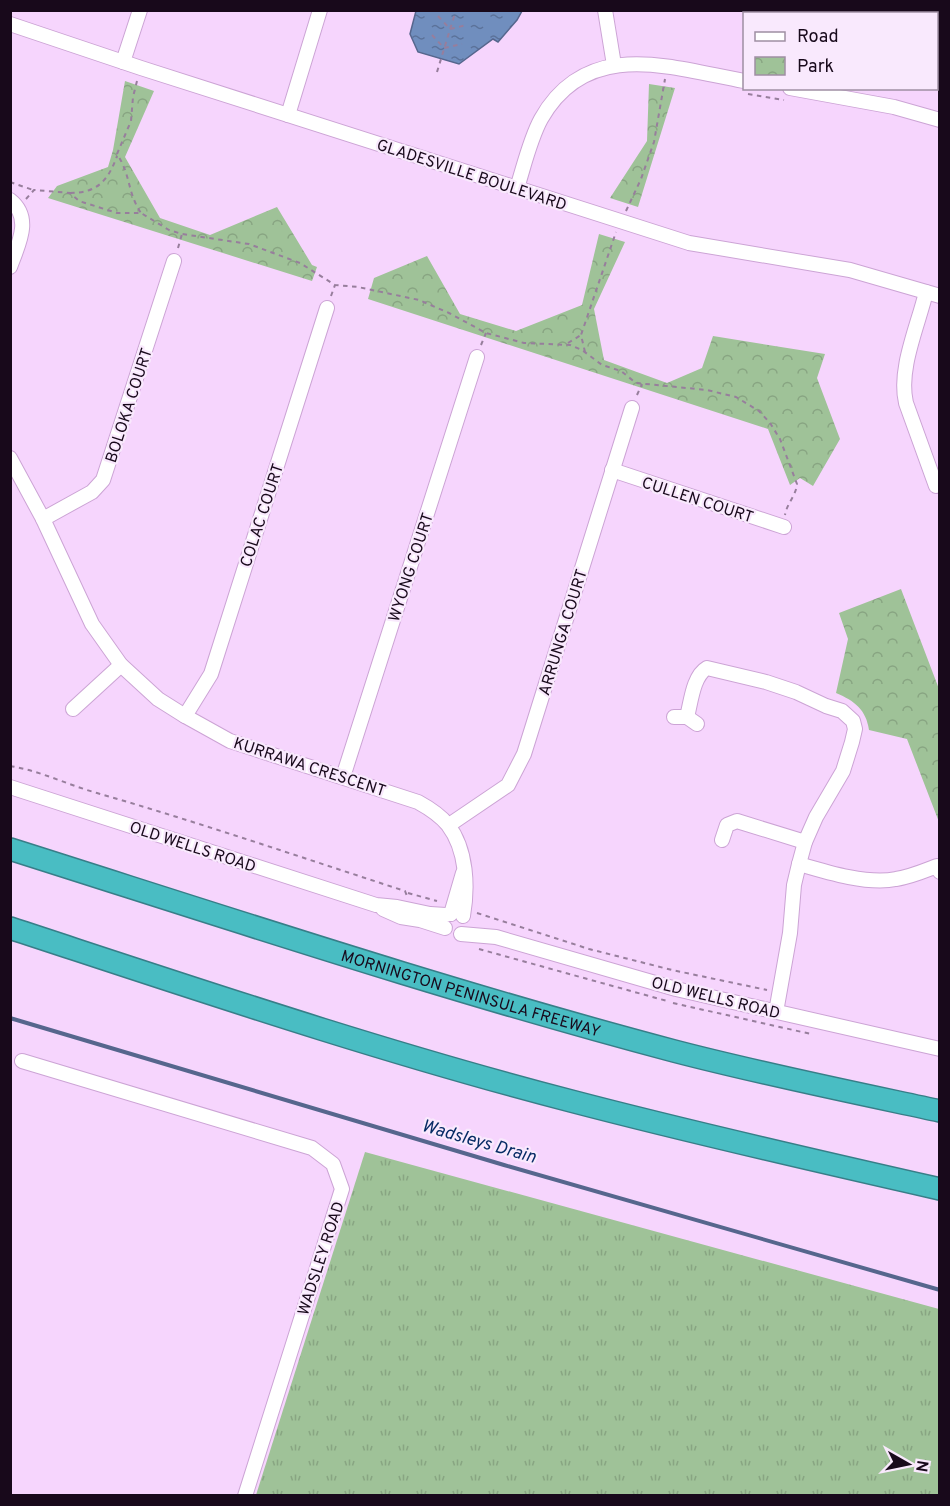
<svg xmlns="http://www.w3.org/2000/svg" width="950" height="1506" viewBox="0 0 950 1506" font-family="Overpass,sans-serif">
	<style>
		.grass { fill: url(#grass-tufts) }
		.park { fill: url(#park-crowns) }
		.water { fill: url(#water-ripples); stroke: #56668d; stroke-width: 1.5 }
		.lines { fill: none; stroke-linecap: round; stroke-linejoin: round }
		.stream { stroke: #56668d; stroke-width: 4 }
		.minor-casing { stroke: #cca4d5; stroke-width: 16 }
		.highway-casing { stroke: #387e88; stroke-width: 24 }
		.path { stroke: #977e9c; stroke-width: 2; stroke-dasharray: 4.5 4.5; stroke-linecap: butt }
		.minor { stroke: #fff; stroke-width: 14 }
		.highway { stroke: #49bdc3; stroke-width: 21 }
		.labels { text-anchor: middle; stroke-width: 4.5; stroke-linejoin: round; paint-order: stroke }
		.street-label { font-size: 16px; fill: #18091b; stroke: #f9e9fd }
		.water-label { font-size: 18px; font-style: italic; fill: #072b65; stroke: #f9e9fd }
	</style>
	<defs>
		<pattern id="grass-tufts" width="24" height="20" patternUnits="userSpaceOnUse" patternTransform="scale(1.5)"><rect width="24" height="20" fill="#9fc298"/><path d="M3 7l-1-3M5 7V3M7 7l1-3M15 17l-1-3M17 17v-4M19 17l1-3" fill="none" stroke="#88a582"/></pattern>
		<pattern id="park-crowns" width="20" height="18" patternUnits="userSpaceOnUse" patternTransform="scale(1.5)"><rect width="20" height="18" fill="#9fc298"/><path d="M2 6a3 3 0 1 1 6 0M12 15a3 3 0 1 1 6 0" fill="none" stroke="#88a582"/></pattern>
		<pattern id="water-ripples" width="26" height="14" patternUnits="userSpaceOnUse" patternTransform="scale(1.5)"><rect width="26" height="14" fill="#708ebe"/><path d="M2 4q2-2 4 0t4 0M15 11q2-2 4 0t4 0" fill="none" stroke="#5b729a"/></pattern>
	</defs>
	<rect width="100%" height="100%" fill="#f6d5fd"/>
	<path class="grass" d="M365,1152L939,1309V1495H256Z"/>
	<g class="park">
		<path d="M125,81L154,91L125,157L160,218L210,235L277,207L312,265L317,267L312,281L48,198L57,186L108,167L113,150Z"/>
		<path d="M649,84L675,88L638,207L610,198L647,141Z"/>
		<path d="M599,234L625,242L594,309L604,360L667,383L702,368L713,336L825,354L817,378L840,439L813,486L800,478L790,485L768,429L368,299L374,278L427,256L460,314L516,331L582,305Z"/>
		<path d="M901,589L939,689V822L907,739L869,730C866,710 855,701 836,693L848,639L839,613Z"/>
	</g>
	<path class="water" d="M416,11V10L522,11L517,20L498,42L493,39L459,64L418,52L410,34Z"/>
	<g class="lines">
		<path class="stream" d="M10,1018L504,1165L940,1290"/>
		<defs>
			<g id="minor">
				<path d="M605,10L614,65"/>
				<path d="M10,24L141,68L689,243L850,270L940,296"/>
				<path d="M123,62L140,10"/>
				<path d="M790,88L894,107L940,120"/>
				<path d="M288,115L320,10"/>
				<path d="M517,188C524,166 530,139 541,119C587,37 672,68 744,81"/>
				<path d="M10,200C33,218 18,245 10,267"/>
				<path d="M926,292C918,326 898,369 906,403L936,486"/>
				<path d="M10,458L43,519L92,624L121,665L158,699L185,716L230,741L418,802C429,808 440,815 448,825C467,850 468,887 463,916"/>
				<path d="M612,470L784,527"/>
				<path d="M43,519L92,492L103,480L174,261"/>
				<path d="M73,709L121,665"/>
				<path d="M185,716L211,674L327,308"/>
				<path d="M674,717H687L697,724"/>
				<path d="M687,717C691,702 693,676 707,668L766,682L796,692L826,706L842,711L853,721L855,729L852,742L843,771L816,817L805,842L799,864L794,885L790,933L776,1012"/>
				<path d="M343,777L477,357"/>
				<path d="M10,787L376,905L397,907L430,914L446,915"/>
				<path d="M449,825L508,785L524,754L632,408"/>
				<path d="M722,840L727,825L737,821L805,842"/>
				<path d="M799,864C826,872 868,885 896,879C910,877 924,871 937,866L940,872"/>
				<path d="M383,909L401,917L420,920L445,928"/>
				<path d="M451,914L463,873"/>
				<path d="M461,934L496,937L676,989L940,1049"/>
				<path d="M22,1061L312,1148L333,1164L342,1189L245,1496"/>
			</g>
			<g id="highway">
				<path id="s1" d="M10,849C231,919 451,992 674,1051C762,1074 851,1092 940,1111"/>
				<path d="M10,928C196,989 382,1052 571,1101C693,1133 816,1161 940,1189"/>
			</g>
		</defs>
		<use href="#minor" class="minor-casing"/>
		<use href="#highway" class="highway-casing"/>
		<g class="path">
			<path d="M835,12L836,10"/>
			<path d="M915,14V10"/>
			<path d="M438,16L450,29L467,25"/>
			<path d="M432,35L444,48L462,44"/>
			<path d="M437,72L456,10"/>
			<path d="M137,81L133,97L131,121L117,154C131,175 127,192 141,213"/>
			<path d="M748,94L784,100"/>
			<path d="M10,182L33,190"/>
			<path d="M70,193C97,193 108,181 117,156"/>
			<path d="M26,199L34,190L70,193L79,201L117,213H141L169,230L182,234L249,244L300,263L335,285L358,287L419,300L449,313L486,333L524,343L570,345L582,350L602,365L621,371L636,383L707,390L736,397L759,411L770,423L780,439L797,484C796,496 787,503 785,515"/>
			<path d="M626,211L641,179L654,142L665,79"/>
			<path d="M178,248L182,234"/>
			<path d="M331,296L335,285"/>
			<path d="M568,343L581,335"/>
			<path d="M481,345L486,333"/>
			<path d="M585,352L581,335L616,232"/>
			<path d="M637,395L642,384"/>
			<path d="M10,766C41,771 68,785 97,793C201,823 303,858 405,891L407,896"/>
			<path d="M408,893L437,901"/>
			<path d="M477,913L589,949L672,970L767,990"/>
			<path d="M479,949L667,1001"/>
			<path d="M673,1003L811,1034"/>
		</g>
		<use href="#minor" class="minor"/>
		<use href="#highway" class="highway"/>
	</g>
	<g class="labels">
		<g class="street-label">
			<text transform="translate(472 174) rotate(18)" y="6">GLADESVILLE BOULEVARD</text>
			<text transform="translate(128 405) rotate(-72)" y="6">BOLOKA COURT</text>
			<text transform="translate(698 499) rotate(18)" y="6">CULLEN COURT</text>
			<text transform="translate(261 515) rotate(-72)" y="6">COLAC COURT</text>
			<text transform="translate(410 567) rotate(-72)" y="6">WYONG COURT</text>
			<text transform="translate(562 632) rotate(-73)" y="6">ARRUNGA COURT</text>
			<text transform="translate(310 766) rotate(18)" y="6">KURRAWA CRESCENT</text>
			<text transform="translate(193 846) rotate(18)" y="6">OLD WELLS ROAD</text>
			<text dy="6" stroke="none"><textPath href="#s1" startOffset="483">MORNINGTON PENINSULA FREEWAY</textPath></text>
			<text transform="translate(716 997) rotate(14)" y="6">OLD WELLS ROAD</text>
			<text transform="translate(320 1258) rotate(-72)" y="6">WADSLEY ROAD</text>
		</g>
		<g class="water-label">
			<text transform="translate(479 1141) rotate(16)" y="6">Wadsleys Drain</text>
		</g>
	</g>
	<rect width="950" height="1506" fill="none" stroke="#18091b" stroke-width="24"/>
	<rect x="743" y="12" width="195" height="78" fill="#f9e9fd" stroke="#9f8fa3" stroke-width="1.5"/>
	<rect x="755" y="32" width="30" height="9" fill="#ffffff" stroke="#9f8fa3" stroke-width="1.5"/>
	<text x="797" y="42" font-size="18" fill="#18091b">Road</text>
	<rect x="755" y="57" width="30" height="18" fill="url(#park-crowns)" stroke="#9f8fa3" stroke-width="1.5"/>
	<text x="797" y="72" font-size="18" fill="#18091b">Park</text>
	<g transform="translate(908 1464) rotate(99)" stroke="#f9e9fd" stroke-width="4.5" paint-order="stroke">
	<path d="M0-4.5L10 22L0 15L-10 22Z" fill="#18091b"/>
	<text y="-9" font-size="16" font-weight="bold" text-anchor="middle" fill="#18091b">N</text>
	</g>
</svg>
